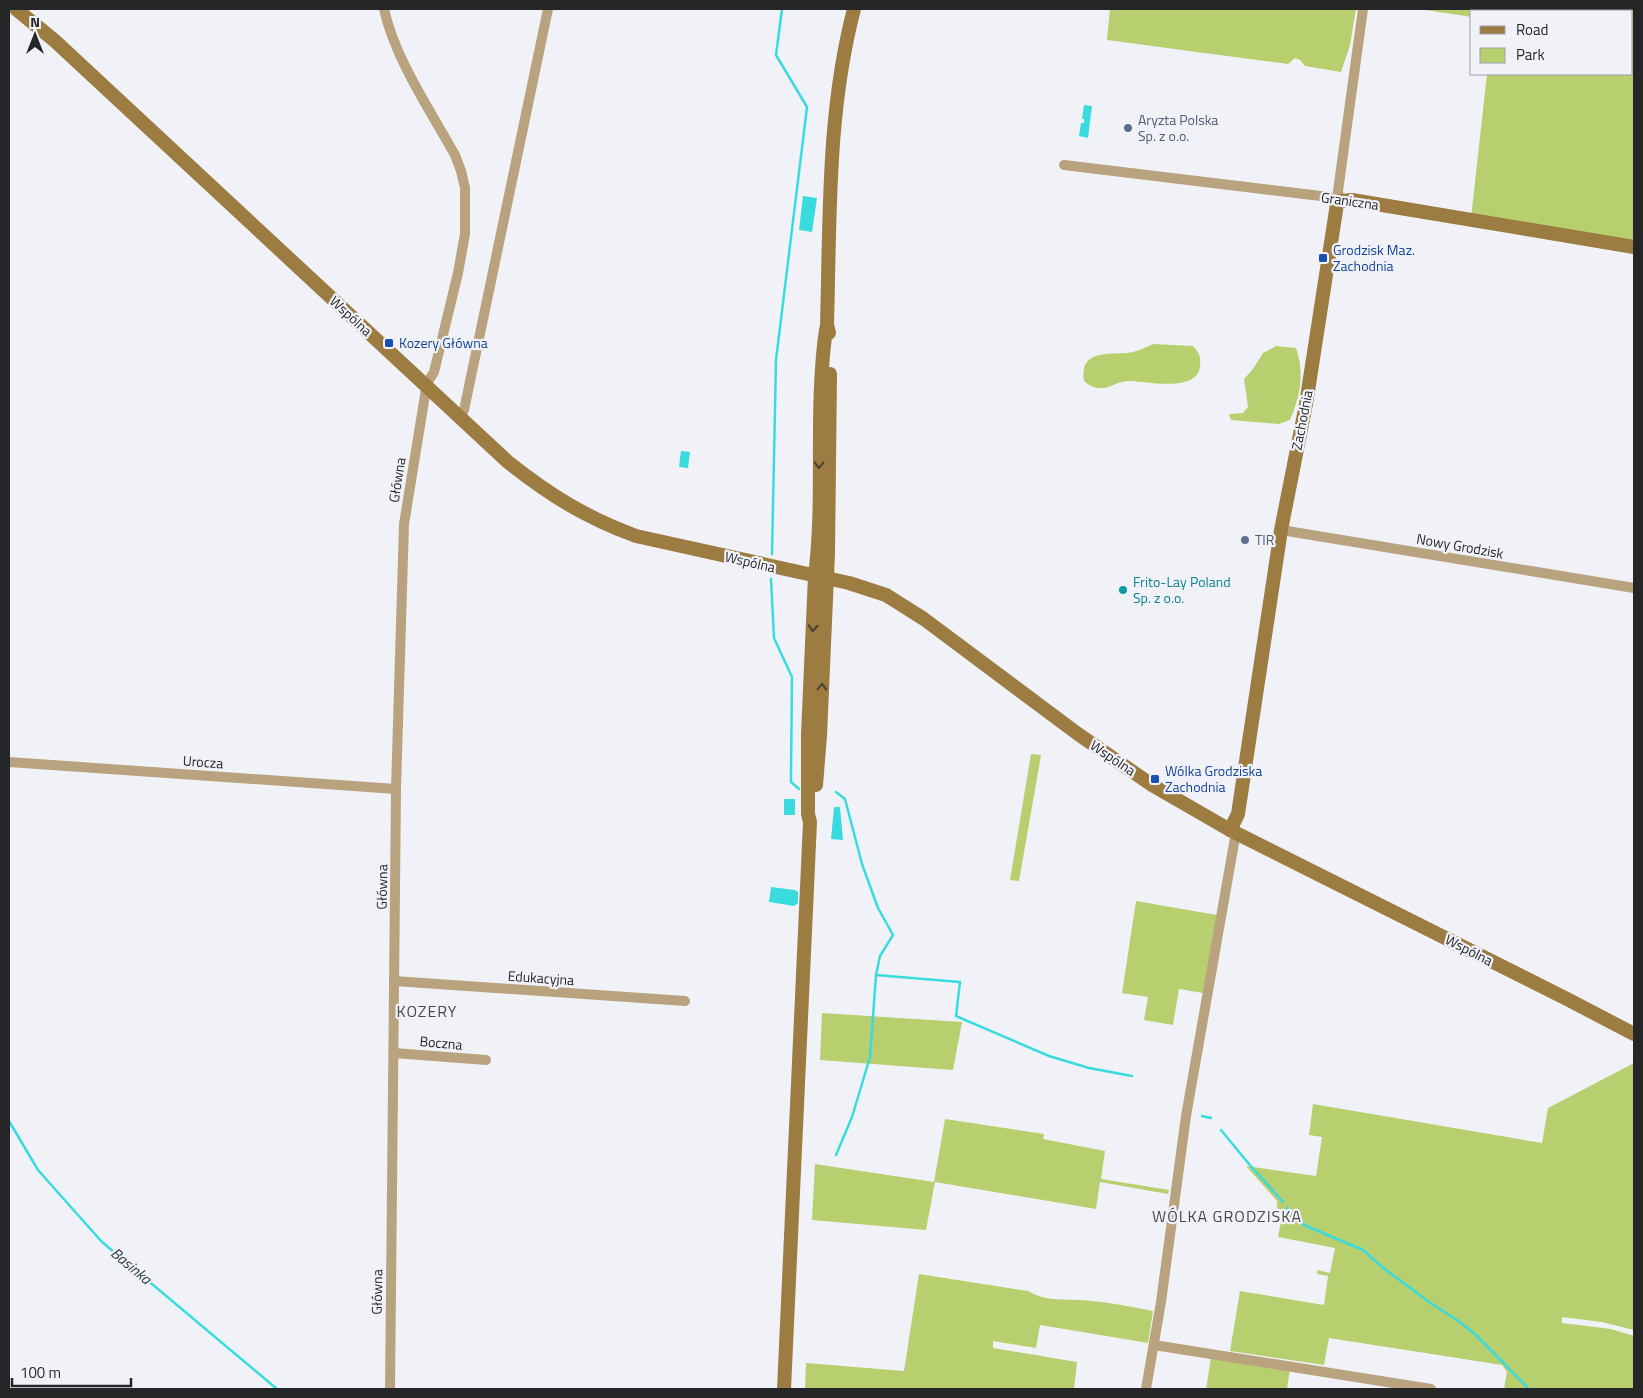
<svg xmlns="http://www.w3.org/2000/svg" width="1643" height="1398" viewBox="0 0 1643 1398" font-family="'Titillium Web',sans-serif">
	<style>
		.green { fill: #b7cf6e }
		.water { fill: #3adbdf }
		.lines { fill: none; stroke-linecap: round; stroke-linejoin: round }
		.stream { stroke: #3adbdf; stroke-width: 2.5 }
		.street { stroke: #b9a37e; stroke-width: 10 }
		.secondary { stroke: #9d7c42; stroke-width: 14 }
		.oneway { stroke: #494030 }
		.service-dot { fill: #5c6f8a; stroke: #f1f2f8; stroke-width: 2 }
		.transit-dot { fill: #1a4fb4; stroke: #f1f2f8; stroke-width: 2 }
		.culture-dot { fill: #0f9aa8; stroke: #f1f2f8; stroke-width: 2 }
		.labels { text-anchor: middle; stroke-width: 4.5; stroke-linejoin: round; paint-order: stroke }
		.service-label { font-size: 14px; fill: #4e5e75; stroke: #f1f2f8; text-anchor: start }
		.street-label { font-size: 14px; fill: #252628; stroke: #f1f2f8 }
		.transit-label { font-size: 14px; fill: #164399; stroke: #f1f2f8; text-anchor: start }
		.culture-label { font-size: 14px; fill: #0d838f; stroke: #f1f2f8; text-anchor: start }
		.water-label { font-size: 15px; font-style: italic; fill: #233d3d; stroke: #f1f2f8 }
		.quarter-label { font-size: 16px; letter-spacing: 1px; fill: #494a50; stroke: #f1f2f8 }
	</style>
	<rect width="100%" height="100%" fill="#f1f2f8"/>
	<g class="green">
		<path d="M1110,9H1356L1350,45L1341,72L1305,66L1300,60L1295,58L1288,64L1107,40Z"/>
		<path d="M1419,9H1486L1485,11H1472V17Z"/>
		<path d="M1498,9H1634V241L1471,218L1487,74H1632V11H1497Z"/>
		<path d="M1153,344L1193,346C1200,353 1201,358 1200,367C1197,392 1148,382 1131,381C1112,380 1104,398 1084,381C1079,351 1106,354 1127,353C1136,352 1145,348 1153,344Z"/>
		<path d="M1276,346L1296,348C1305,373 1300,396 1290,420L1279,424L1231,420L1229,414L1243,413L1248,407L1244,379L1253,369L1263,353Z"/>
		<path d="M1031,754L1041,755L1019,881L1010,880Z"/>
		<path d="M1136,901L1217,915L1203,993L1179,989L1173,1025L1144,1020L1148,997L1122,993Z"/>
		<path d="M822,1013L962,1022L953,1070L820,1060Z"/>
		<path d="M1634,1063V1330L1602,1322L1562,1317V1323L1611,1329L1634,1336V1389H1504L1507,1372L1502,1365L1329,1338L1324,1365L1230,1351L1240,1291L1324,1305L1328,1276L1317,1274V1270L1330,1273L1335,1248L1278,1237L1282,1217L1277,1207V1201L1246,1166L1316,1176L1322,1137L1309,1135L1313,1104L1542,1143L1548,1108Z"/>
		<path d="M945,1119L1044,1134L1043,1139L1105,1151L1101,1179L1169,1190L1168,1194L1100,1182L1096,1209L935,1182L926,1230L812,1220L815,1164L934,1182Z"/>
		<path d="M919,1274L1028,1291C1047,1303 1070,1298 1092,1301C1112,1303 1133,1307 1153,1311L1148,1343L1040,1325L1036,1348L993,1341V1348L1077,1362L1074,1389H805L806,1363L904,1371Z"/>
		<path d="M1211,1357L1290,1370L1287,1389H1206Z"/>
	</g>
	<g class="water">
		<path d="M1084,105L1092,106L1088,138L1079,136L1081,123H1084V119H1082Z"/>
		<path d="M803,196L817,198L812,232L799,230Z"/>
		<path d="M681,451L690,452L688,468L679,467Z"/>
		<rect x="784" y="799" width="11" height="16"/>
		<path d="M834,807H840L843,840L831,839Z"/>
		<path d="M771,887L795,890L798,892V903L794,906L769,902Z"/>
	</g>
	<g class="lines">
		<g class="stream">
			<path d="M772,554L776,360L807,107L776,55L782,9"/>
			<path d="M771,579L774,638L792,677L791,773V782L799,789"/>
			<path d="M836,792L845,799L862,864L878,908L893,935L880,956L876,975L960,982L956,1016L1049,1056L1089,1068L1132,1076"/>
			<path d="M1202,1116L1211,1118"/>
			<path d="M9,1121L38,1170L102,1242L277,1389"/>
			<path d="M1221,1130L1249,1164L1283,1202"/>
			<path d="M836,1155L852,1117L870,1057L876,975"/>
			<path d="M1287,1208L1304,1225L1363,1250L1382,1267L1432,1304L1457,1320L1476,1335L1529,1389"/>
		</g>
		<g class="street">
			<path d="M384,9C395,59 430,110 455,155L461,171L465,188V234L458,273L434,372L427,383L404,524L396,789L390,1389"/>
			<path d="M1064,165L1329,197L1340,201"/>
			<path d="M1340,201L1338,191L1363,9"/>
			<path d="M460,418L464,410L548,9"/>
			<path d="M1281,530L1634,588"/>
			<path d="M9,762L396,789"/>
			<path d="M394,981L685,1001"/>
			<path d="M394,1053L486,1060"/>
			<path d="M1154,1345L1431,1389"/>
			<path d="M1146,1389L1161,1302L1186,1116L1236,832"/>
		</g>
		<g class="secondary">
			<path d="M16,9L55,41L508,462C551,496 585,517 636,536L849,583L886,595L924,619L1078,734L1152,785L1230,830L1567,999L1634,1034"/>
			<path d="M829,333L827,325C830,219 827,112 854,9"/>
			<path d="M816,785L820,736L828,553L830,374"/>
			<path d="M1230,830L1238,814L1281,530L1306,404L1337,204L1340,201L1352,200L1634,247"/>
			<path d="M784,1389L810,822L808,814V734L815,576C823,513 818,449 821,386C822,365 823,345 827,325"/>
		</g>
	</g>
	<defs><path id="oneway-chevron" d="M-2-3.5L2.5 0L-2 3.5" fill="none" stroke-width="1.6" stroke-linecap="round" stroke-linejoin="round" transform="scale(1.25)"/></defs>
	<g class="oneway">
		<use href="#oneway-chevron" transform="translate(819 465) rotate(91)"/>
		<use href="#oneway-chevron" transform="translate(813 628) rotate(93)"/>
		<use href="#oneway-chevron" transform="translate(822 687) rotate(-88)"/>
	</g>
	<g class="service-dot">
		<circle cx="1128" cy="128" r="5"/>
		<circle cx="1245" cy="540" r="5"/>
	</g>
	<g class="transit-dot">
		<rect x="1318" y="253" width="10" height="10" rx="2.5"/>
		<rect x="384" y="338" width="10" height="10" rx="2.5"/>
		<rect x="1150" y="774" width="10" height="10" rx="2.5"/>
	</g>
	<circle class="culture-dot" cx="1123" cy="590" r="5"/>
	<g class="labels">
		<g class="service-label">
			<text x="1138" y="125">Aryzta Polska<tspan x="1138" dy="16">Sp. z o.o.</tspan></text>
			<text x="1255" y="545">TIR</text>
		</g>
		<g class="street-label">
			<text transform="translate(1350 201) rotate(8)" y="5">Graniczna</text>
			<text transform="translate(351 316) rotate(43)" y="5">Wspólna</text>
			<text transform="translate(1302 420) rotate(-79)" y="5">Zachodnia</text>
			<text transform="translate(397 480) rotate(-81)" y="5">Główna</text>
			<text transform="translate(1460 546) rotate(10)" y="5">Nowy Grodzisk</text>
			<text transform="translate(750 562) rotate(13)" y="5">Wspólna</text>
			<text transform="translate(1113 758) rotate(34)" y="5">Wspólna</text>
			<text transform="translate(203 762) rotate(4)" y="5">Urocza</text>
			<text transform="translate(382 887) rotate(-89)" y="5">Główna</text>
			<text transform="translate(1469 950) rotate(27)" y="5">Wspólna</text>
			<text transform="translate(541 978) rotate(4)" y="5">Edukacyjna</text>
			<text transform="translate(441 1043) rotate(5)" y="5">Boczna</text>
			<text transform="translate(377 1292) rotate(-89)" y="5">Główna</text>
		</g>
		<g class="transit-label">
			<text x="1333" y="255">Grodzisk Maz.<tspan x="1333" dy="16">Zachodnia</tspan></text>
			<text x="399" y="348">Kozery Główna</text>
			<text x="1165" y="776">Wólka Grodziska<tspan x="1165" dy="16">Zachodnia</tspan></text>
		</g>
		<g class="culture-label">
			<text x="1133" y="587">Frito-Lay Poland<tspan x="1133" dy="16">Sp. z o.o.</tspan></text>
		</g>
		<g class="water-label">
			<text transform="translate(131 1266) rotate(40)" y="5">Basinka</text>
		</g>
		<g class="quarter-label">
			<text x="427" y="1017">KOZERY</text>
			<text x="1227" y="1222">WÓLKA GRODZISKA</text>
		</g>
	</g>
	<rect width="1643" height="1398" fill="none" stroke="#252628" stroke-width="20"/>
	<rect x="1470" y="10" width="162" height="65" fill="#f1f2f8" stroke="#9fa0a5"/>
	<rect x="1480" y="26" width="25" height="8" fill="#9d7c42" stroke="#9fa0a5"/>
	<text x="1516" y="35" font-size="15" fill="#252628">Road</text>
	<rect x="1480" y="48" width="25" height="15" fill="#b7cf6e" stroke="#9fa0a5"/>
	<text x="1516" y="60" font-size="15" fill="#252628">Park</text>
	<g transform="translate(35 35)" stroke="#f1f2f8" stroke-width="4" paint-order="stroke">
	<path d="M0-4L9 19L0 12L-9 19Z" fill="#252628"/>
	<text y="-8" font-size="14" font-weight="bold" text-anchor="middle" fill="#252628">N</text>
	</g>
	<path d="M12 1378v8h119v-8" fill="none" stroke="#252628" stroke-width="2.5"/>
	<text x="20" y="1378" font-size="15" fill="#252628" stroke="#f1f2f8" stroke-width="4" paint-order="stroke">100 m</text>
</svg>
